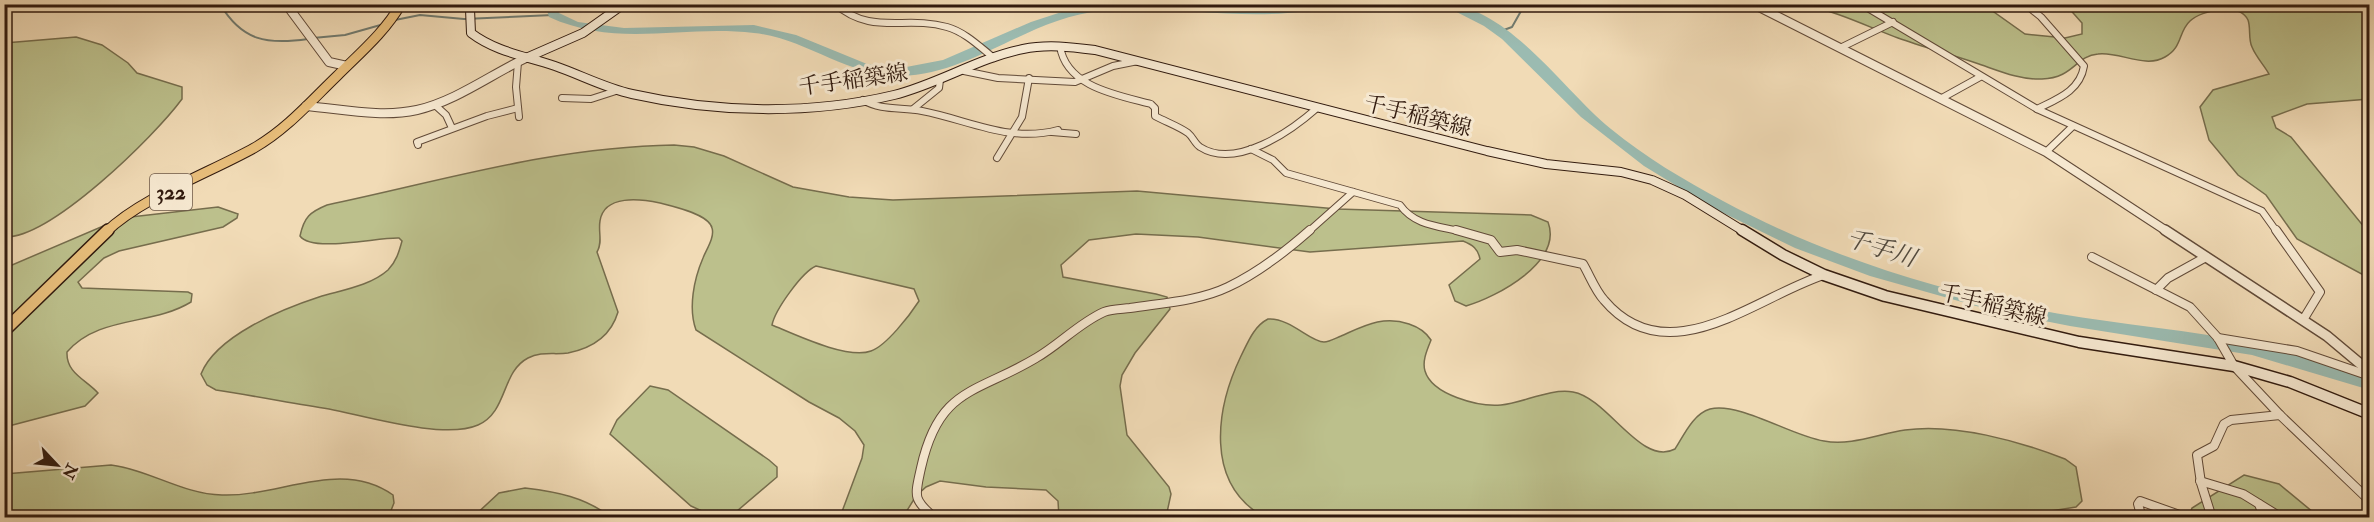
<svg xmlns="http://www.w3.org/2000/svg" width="2374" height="522" viewBox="0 0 2374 522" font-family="'IM FELL Double Pica','Noto Serif JP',serif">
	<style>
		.green { fill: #bcc08c; stroke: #766d4d; stroke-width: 1.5; fill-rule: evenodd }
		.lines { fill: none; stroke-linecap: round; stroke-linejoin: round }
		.stream { stroke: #717b70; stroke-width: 2 }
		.river { fill: #9bbbb1; fill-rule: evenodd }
		.minor-far1-casing { stroke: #614a38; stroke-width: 8 }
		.minor-casing { stroke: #614a38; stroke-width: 10 }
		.tertiary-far1-casing { stroke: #614a38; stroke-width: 10 }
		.tertiary-casing { stroke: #614a38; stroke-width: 12 }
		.secondary-far1-casing { stroke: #311a0e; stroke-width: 10 }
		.secondary-casing { stroke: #311a0e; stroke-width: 13 }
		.trunk-far1-casing { stroke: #311a0e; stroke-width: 11 }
		.trunk-casing { stroke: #311a0e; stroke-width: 14 }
		.minor-far1 { stroke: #f6e8d0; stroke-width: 6 }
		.minor { stroke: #f6e8d0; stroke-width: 8 }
		.tertiary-far1 { stroke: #f6e8d0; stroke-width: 8 }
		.tertiary { stroke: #f6e8d0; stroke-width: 9 }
		.secondary-far1 { stroke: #f6e8d0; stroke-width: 8 }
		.secondary { stroke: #f6e8d0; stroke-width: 10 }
		.trunk-far1 { stroke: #e8be7b; stroke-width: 9 }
		.trunk { stroke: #e8be7b; stroke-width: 11 }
		.labels { text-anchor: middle; stroke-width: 6; stroke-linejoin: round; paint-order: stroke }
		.shield { fill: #f6e8d0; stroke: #6c5848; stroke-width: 1.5 }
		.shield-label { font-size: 21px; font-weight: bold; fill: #311a0e }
		.street-label { font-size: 22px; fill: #311a0e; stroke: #f6e8d0 }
		.water-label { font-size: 24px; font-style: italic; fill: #514a3f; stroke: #f6e8d0 }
	</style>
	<rect width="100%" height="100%" fill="#f1dbb6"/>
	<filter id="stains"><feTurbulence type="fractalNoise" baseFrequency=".00333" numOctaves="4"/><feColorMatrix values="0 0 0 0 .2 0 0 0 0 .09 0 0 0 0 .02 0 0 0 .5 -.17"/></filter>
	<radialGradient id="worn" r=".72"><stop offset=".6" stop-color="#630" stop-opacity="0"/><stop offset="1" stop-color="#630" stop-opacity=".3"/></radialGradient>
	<g class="green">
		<path d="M1803,5H1984L2025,34L2065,38L2082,34V23L2066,5H2369V99L2307,104L2272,117L2276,128L2291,137L2369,233V278L2297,239L2266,195L2238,175L2209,140L2200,107L2213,90L2269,74C2264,65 2256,57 2252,47C2248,39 2251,28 2248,20C2239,2 2202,10 2190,21C2178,32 2183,47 2165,57C2145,69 2119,51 2098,54C2075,56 2074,78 2042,79C2019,80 1997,70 1976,63C1950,54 1923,47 1898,38C1866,26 1837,11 1803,5Z"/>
		<path d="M76,37L102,45L128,63L137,73L182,87V99C154,137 51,238 5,237V43Z"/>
		<path d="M674,145L694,147L724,156L793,187L849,197L893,200L1137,191L1337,209L1531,215L1548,222C1563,262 1497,297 1466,306L1455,301L1449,285L1480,259C1478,249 1473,245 1463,241L1310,252L1198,237L1136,234L1089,240L1061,265L1063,277L1156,294L1167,297L1170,309L1135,353L1122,375L1120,386L1127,435L1169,487L1171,494L1166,517H1059L1058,501L1046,490L986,487L940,481L926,487L916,496L903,517H840L862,458L864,445L855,431L839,418L809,402L696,330C688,308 694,279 703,258C706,250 715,237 712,228C709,214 672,206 660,203C641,199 604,194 600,221C598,232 603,242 597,252L618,312C611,336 593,348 568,353C555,355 541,351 528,358C501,372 508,412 478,425C444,440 366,416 329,409C292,403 254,396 216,390L207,385L201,374C216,336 282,309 319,297C342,290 370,286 388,270C396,262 399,252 402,241L399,238C378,237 312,253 300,236C304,217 310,212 327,205C446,180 552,147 674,145ZM816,266L914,289L919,301C910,315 886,346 871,351C848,360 794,334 772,325C775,310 802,272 816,266Z"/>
		<path d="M218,207L238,214L237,218L223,227L119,251L104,258L78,282L82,288L188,292L192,294L191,302C152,326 99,315 67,352C66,373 85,379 98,393L85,406L5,427V268L122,218Z"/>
		<path d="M1268,319C1291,318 1310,342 1324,342C1329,342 1336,338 1341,336C1364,326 1383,315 1409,324C1418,327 1426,332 1431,340C1427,350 1422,361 1425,371C1432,395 1479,407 1501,405C1523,403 1550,388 1573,392C1608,398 1641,467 1675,449C1684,435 1693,414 1710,409C1741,402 1791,436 1824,441C1851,446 1878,434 1905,430C1954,423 2019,441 2065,459L2076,467L2082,501L2076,507L2032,514V518L1264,517C1204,483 1216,408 1241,356C1248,342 1254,326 1268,319Z"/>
		<path d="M650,386L668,390L769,460L777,467V477L730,517H715L691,506L610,434L617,420Z"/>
		<path d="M111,465C150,470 182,494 222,495C280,497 341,458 393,495L394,503L388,518L5,517V474Z"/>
		<path d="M2244,475L2279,484L2319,517L2188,518L2192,508Z"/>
		<path d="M525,488C558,492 584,497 611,517H473L499,493Z"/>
	</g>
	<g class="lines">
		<g class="stream">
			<path d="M220,4C242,41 267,45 308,39"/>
			<path d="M395,20L420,15L464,19L553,15"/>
			<path d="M1501,31L1512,27L1525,4"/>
			<path d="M313,38L345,35L384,24"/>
		</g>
		<g class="river">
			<path d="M545,4H557L559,13L578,22L624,28L754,25L796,35L867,64L901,68L943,60L1031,22L1080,6L1178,4L1246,9L1330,4C1324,9 1313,9 1305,11C1237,21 1170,4 1102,11C1030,17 973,74 901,76C848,77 805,38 754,33C682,24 619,49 549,17Z"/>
			<path d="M1441,4C1507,4 1562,89 1611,129C1645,157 1684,180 1723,201C1820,253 1925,287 2033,309C2098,322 2165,327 2231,339C2278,348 2324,364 2370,378V390L2252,355L2070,326L1994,311L1870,276L1795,248L1713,208L1644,166L1581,117L1502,39L1484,26Z"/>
		</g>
		<defs>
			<g id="minor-far1">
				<path d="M835,4C872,36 905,15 947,27C965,32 980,47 994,58"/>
				<path d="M1861,4L2037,109L2262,211L2277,232"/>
				<path d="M2025,4L2041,17L2084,66C2080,91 2057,99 2037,109"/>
				<path d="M4,9L17,4"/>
				<path d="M1060,46C1066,87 1117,95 1151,104L1155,108V116C1166,122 1178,126 1188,133C1193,137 1195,144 1200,147C1236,170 1291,131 1317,108"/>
				<path d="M1840,48L1893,22"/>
				<path d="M518,62L516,87L519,117"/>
				<path d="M964,71L998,78L1075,82L1113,66L1138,61"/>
				<path d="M562,98L591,99L619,90"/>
				<path d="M1942,98L1980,77"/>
				<path d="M863,100C881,111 902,107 922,111C969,120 1009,143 1058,130"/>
				<path d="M435,105L446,115L452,128"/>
				<path d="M913,109L939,88L940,80"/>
				<path d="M1052,132L1076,134"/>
				<path d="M418,145L417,142L487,116L518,108"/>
				<path d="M1251,149L1273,160L1286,173L1400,205C1415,226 1439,226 1463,232"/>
				<path d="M2046,152L2073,126"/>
				<path d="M997,158L1022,117L1029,78"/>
				<path d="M1308,232L1353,192"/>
			</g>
			<g id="minor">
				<path d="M1456,230L1491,240L1500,252L1517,250L1583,264C1590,276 1595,290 1604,300C1668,376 1757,296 1824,275"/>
				<path d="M2276,230L2320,292L2303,320"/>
				<path d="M2092,257L2190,307L2218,338L2234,366L2280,415L2370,501"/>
				<path d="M2156,290L2168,278L2206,257"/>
				<path d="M2218,338L2297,351L2370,376"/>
				<path d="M2200,481L2243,494L2282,518"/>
				<path d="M2259,504L2264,518"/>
				<path d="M935,518C912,499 915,496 921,468C939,387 976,394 1036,358C1059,345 1079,323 1104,312C1111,309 1122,309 1130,308C1162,303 1199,301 1228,287C1258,273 1285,252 1310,230"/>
				<path d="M2142,518L2138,504L2140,501L2188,518"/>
				<path d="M2212,518L2201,483L2197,455L2214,446L2224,424L2231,420L2280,415"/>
			</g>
			<g id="tertiary-far1">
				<path d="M286,4L329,62L347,66"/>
				<path d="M1753,4L2046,152L2168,232"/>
				<path d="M306,106C342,109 381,118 417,110C456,101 490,75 526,58"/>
			</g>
			<path id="tertiary" d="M2165,230L2327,336L2370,372"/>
			<g id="secondary-far1">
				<path d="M466,4L470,9L471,33C496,52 526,56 555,66C581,75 605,88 632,94C716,113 810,115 894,95C938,84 978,58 1023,49C1047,44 1071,47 1095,50L1487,151L1546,164L1621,172L1652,180L1685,195L1745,232"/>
				<path d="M526,58L583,33L624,4"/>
			</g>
			<path id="secondary" d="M1742,230L1783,255L1824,275L1885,296L2079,342L2234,366L2290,382L2370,414"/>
			<path id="trunk-far1" d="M106,232C141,198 211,172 254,148C286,130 311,101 337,76C360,53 385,32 401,4"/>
			<path id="trunk" d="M4,331L108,230"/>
		</defs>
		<use href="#minor-far1" class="minor-far1-casing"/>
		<use href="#minor" class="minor-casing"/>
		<use href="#tertiary-far1" class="tertiary-far1-casing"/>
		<use href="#tertiary" class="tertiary-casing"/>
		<use href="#secondary-far1" class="secondary-far1-casing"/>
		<use href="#secondary" class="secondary-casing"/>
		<use href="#trunk-far1" class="trunk-far1-casing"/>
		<use href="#trunk" class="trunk-casing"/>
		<use href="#minor-far1" class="minor-far1"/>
		<use href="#minor" class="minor"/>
		<use href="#tertiary-far1" class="tertiary-far1"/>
		<use href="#tertiary" class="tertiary"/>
		<use href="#secondary-far1" class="secondary-far1"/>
		<use href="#secondary" class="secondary"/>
		<use href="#trunk-far1" class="trunk-far1"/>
		<use href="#trunk" class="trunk"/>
	</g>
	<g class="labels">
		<rect class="shield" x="150" y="174" width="42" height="36" rx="4.5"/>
		<g class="shield-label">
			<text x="171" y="199">322</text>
		</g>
		<g class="street-label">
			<text transform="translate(853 79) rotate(-8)" y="8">千手稲築線</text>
			<text transform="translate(1418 115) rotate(14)" y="8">千手稲築線</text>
			<text transform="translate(1993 304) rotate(14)" y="8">千手稲築線</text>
		</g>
		<g class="water-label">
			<text transform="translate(1881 248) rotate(18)" y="8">千手川</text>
		</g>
	</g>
	<rect width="2374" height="522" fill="none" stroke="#f1dbb6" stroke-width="24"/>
	<rect x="6" y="6" width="2362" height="510" fill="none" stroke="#311a0e" stroke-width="3"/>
	<rect x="12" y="12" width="2350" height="498" fill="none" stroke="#311a0e" stroke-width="1.5"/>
	<g transform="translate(57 465) rotate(116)" stroke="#f6e8d0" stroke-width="4.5" paint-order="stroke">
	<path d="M0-4.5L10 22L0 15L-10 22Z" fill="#311a0e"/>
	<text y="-9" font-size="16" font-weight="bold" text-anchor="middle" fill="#311a0e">N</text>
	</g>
	<rect width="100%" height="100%" filter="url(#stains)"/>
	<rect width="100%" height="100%" fill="url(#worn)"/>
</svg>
